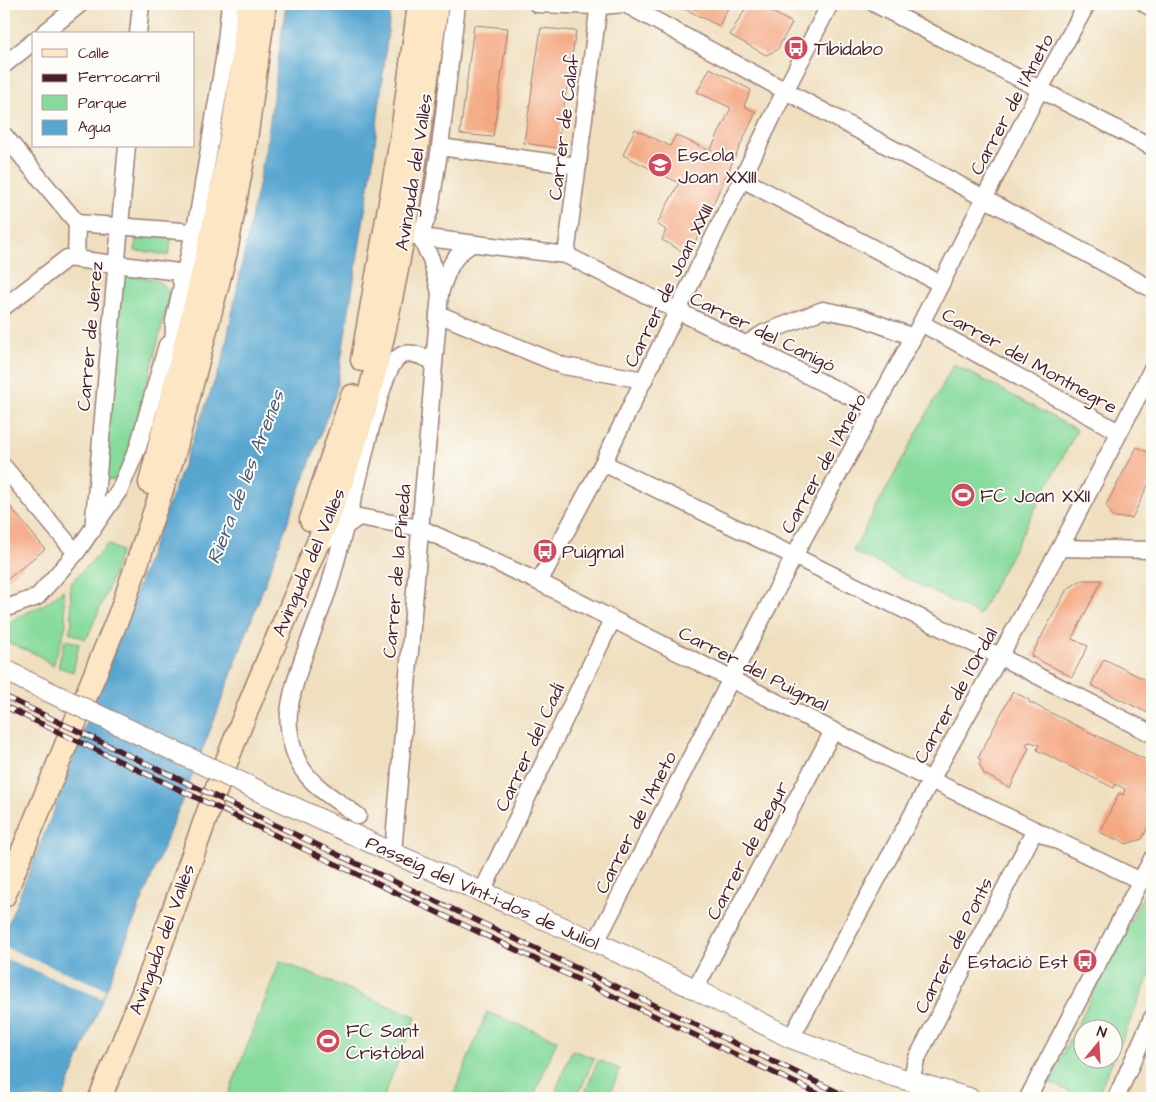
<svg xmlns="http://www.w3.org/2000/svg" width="1156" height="1102" viewBox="0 0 1156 1102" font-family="'Architects Daughter',sans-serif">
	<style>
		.green { fill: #85da9c; stroke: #687c64 }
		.water { fill: #56a6d0; stroke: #50627e }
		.pier { fill: #efdfbf }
		.building { fill: #f4a781 }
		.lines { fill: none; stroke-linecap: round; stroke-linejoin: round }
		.minor-casing { stroke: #9c7f75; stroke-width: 19 }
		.tertiary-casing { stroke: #9c7f75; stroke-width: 22 }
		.secondary-casing { stroke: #9c7f75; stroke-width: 25 }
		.minor { stroke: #fff; stroke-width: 16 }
		.tertiary { stroke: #fff; stroke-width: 20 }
		.secondary { stroke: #fce6c4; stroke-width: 22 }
		.rail-casing { stroke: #4a1f2b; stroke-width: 5.5 }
		.rail { stroke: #fdfcf7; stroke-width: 4; stroke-dasharray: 11; stroke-linecap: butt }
		.tertiary-bridge-casing { stroke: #9c7f75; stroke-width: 22; stroke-linecap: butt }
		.tertiary-bridge { stroke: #fff; stroke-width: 20 }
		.labels { text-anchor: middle; stroke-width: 4; stroke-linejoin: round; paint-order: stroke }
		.poi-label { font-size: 19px; fill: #4a1f2b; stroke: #fdfcf7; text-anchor: start }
		.street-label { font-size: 19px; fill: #4a1f2b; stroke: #fdfcf7 }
		.water-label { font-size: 20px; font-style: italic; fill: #4f5c75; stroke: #fdfcf7 }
	</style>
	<rect width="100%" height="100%" fill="#fdfcf7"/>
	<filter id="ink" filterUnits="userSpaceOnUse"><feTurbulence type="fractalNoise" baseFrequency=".02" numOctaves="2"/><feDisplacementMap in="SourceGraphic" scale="10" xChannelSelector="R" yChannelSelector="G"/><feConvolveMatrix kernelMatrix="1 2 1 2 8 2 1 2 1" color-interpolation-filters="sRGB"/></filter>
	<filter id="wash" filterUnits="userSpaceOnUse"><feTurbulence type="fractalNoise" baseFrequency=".0096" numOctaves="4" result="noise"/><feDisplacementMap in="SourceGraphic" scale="20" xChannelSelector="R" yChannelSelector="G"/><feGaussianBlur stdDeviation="1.12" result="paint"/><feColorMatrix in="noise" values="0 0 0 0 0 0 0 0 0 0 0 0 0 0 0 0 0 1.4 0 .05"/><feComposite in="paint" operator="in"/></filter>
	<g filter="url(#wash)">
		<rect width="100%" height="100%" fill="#efdfbf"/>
		<g class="green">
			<path d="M137,233L172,237L168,256L151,252L135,251Z"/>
			<path d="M122,275C140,278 163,275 170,295L131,445L118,480L102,479Z"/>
			<path d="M954,364L1077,430L979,615L853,551Z"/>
			<path d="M108,544L121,551L107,591L88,636L84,639L69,632L72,623L70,584Z"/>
			<path d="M63,590L66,625L53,666L38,655L9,643C0,616 26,615 43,605C50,601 56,595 63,590Z"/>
			<path d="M65,639L79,644L73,672L58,667Z"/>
			<path d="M1152,879V969L1114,1059V1030H1084V1060H1113L1096,1098H1083L1048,1082Z"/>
			<path d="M280,961L416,1017L383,1098H227Z"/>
			<path d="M487,1012L557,1040L533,1098H452Z"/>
			<path d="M572,1050L594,1058L577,1098L556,1090Z"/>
			<path d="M598,1060L620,1069L608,1098H583Z"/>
		</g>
		<path class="water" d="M286,4H391L373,161L336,392L215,718L63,1098H4V934L52,815L223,359L267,141Z"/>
		<path class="pier" d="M4,947L106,989L102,998L4,958Z"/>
		<g id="blocks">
			<g class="building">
				<path d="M675,4H730L719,26Z"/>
				<path d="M748,4H758L792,23L777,50L766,55L730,35Z"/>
				<path d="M789,4H803L800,10Z"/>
				<path d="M474,25L508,28L493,137L460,134Z"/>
				<path d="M541,28L576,31L557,148L524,143Z"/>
				<path d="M710,68L751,90L744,106L756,112L689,255L662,240L666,230L657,224L679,183L623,155L635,129L670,146L676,135L710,151L731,108L697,92Z"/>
				<path d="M1137,447L1152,454V477L1132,518L1113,517L1106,505Z"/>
				<path d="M4,499L45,549L4,582Z"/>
				<path d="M1082,580H1102L1072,639L1088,646L1072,677L1031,656L1067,589Z"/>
				<path d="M1104,659L1152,683V715L1091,685Z"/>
				<path d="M1013,691L1029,700V702L1152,763V819L1142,839L1126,844L1116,837L1115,840L1100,832L1119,793L1123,795L1125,789L1116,784L1114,788L1037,750L1039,745L1031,742L1027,743L1026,746L1029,748L1010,788L984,774L979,764L981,760L978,758Z"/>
			</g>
		</g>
	</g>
	<g filter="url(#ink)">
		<use href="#blocks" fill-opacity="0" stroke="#9c7f75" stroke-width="1"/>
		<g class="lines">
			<defs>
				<g id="minor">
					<path d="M537,4L599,6L625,4L1152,289"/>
					<path d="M875,4L1152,147"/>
					<path d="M1145,4L1152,8"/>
					<path d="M43,34L80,4"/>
					<path d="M138,34L141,4"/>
					<path d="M4,65L34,41"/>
					<path d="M4,135L77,223L194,232L202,239"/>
					<path d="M440,147L578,166"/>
					<path d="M742,179L941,284"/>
					<path d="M399,222L404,233L420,237L566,255L875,409"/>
					<path d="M566,255L599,4"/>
					<path d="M76,259L77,223"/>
					<path d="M440,293L431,259L420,237L430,209L440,147L457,4"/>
					<path d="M4,307L67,258L178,272L182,284"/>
					<path d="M438,314L564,366L644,380"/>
					<path d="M921,323L1119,432"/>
					<path d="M745,345L764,333L823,310L860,317L913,337"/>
					<path d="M173,366L174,321L199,209L224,59L230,4"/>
					<path d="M603,463L999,656L1152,734"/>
					<path d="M4,467L76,553"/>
					<path d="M93,530L127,146"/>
					<path d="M317,546L359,517L420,528L539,582L931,780L1141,881"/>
					<path d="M1060,548L1152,550"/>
					<path d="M539,582L603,463L786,89L830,4"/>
					<path d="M4,609L37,597L76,553L120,489L138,447L167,345"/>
					<path d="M358,816C320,788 295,779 289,728C284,694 319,620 330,584C339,551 347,518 357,485C363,462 382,368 399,357C409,349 424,357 434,362"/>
					<path d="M393,853L440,293C447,272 452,255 472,244"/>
					<path d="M482,892L612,620"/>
					<path d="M596,942L794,556L921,323L1040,89L1087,4"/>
					<path d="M695,989L833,731"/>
					<path d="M791,1038L931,780L1060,548L1152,369"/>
					<path d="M911,1081L916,1060L1035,830"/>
					<path d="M1028,1098L1152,859"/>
					<path d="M1116,1098L1152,1018"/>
				</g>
				<g id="tertiary">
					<path d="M4,669L24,680"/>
					<path d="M259,791L393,853L596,942L695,989L791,1038L890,1075L969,1098"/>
				</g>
				<g id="secondary">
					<path d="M362,360L401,140L419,4"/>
					<path d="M150,483C189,325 236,167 248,4"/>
					<path d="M311,520L352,396"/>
					<path d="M4,896L122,608L174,454L226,252L244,154L265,4"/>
					<path d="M100,1098C118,1054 137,1009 154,964C184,883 210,800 243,720C283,618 334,519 364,413C401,279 419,141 437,4"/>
				</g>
			</defs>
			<use href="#minor" class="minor-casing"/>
			<use href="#tertiary" class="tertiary-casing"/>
			<use href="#secondary" class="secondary-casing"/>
			<use href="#minor" class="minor"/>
			<use href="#tertiary" class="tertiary"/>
			<use href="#secondary" class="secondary"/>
			<defs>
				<g id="rail">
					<path d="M4,696L850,1098"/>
					<path d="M4,706L827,1098"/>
				</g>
			</defs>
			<use href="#rail" class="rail-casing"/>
			<use href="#rail" class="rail"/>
			<defs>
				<path id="tertiary-bridge" d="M24,680L259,791"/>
			</defs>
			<use href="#tertiary-bridge" class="tertiary-bridge-casing"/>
			<use href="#tertiary-bridge" class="tertiary-bridge"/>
		</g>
	</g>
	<defs>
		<symbol id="bus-disc" viewBox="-11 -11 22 22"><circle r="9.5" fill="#d1495b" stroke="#fdfcf7"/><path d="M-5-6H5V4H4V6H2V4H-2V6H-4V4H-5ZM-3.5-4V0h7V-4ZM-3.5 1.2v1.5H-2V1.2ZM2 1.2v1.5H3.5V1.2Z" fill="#fff"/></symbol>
		<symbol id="school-disc" viewBox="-11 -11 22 22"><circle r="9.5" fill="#d1495b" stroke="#fdfcf7"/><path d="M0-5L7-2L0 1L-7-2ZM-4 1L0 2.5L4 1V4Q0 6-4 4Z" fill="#fff"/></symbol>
		<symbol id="stadium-disc" viewBox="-11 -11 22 22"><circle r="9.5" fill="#d1495b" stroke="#fdfcf7"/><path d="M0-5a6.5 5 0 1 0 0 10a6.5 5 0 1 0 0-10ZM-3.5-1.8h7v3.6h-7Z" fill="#fff"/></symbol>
	</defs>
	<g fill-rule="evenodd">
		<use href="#bus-disc" x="782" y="34" width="28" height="28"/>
		<use href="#school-disc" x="646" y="151" width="28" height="28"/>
		<use href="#stadium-disc" x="949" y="481" width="28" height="28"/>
		<use href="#bus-disc" x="531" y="537" width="28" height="28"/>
		<use href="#bus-disc" x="1071" y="947" width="28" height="28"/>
		<use href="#stadium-disc" x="314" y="1027" width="28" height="28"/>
	</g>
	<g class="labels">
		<g class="poi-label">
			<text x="814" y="55">Tibidabo</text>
			<text x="678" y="161">Escola<tspan x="678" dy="22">Joan XXIII</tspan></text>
			<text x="980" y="502">FC Joan XXII</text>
			<text x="562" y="558">Puigmal</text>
			<text x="1068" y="968" text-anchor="end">Estació Est</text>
			<text x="346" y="1037">FC Sant<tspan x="346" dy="22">Cristòbal</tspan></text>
		</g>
		<g class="street-label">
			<text transform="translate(1011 104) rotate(-62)" y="7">Carrer de l'Aneto</text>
			<text transform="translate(563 127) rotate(-83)" y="7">Carrer de Calaf</text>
			<text transform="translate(413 172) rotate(-81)" y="7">Avinguda del Vallès</text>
			<text transform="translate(668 285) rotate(-64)" y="7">Carrer de Joan XXIII</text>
			<text transform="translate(763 331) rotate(26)" y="7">Carrer del Canigó</text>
			<text transform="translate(89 336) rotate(-85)" y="7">Carrer de Jerez</text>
			<text transform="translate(1030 360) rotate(29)" y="7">Carrer del Montnegre</text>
			<text transform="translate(823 463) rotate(-61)" y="7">Carrer de l'Aneto</text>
			<text transform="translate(308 562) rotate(-67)" y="7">Avinguda del Vallès</text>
			<text transform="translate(396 571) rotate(-85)" y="7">Carrer de la Pineda</text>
			<text transform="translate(754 668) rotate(27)" y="7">Carrer del Puigmal</text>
			<text transform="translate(955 695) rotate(-61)" y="7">Carrer de l'Ordal</text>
			<text transform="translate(529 747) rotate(-65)" y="7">Carrer del Cadí</text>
			<text transform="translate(635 822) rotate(-63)" y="7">Carrer de l'Aneto</text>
			<text transform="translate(747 850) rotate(-62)" y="7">Carrer de Begur</text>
			<text transform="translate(483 892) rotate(24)" y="7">Passeig del Vint-i-dos de Juliol</text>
			<text transform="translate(161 939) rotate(-70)" y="7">Avinguda del Vallès</text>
			<text transform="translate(953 945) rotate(-63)" y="7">Carrer de Ponts</text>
		</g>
		<g class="water-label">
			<text transform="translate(245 477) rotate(-69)" y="7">Riera de les Arenes</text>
		</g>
	</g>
	<rect width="1156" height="1102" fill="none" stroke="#fdfcf7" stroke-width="20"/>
	<rect x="32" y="32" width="162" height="115" fill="#fdfcf7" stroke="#b5a4a5"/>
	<rect x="42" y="49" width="25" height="8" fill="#fce6c4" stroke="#b5a4a5"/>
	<text x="78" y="58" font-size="15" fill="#4a1f2b">Calle</text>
	<rect x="42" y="74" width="25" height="8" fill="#4a1f2b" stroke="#b5a4a5"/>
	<text x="78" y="82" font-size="15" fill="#4a1f2b">Ferrocarril</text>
	<rect x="42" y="95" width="25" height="15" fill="#85da9c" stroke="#b5a4a5"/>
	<text x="78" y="108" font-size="15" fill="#4a1f2b">Parque</text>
	<rect x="42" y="120" width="25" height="15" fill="#56a6d0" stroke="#b5a4a5"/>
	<text x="78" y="132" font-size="15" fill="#4a1f2b">Agua</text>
	<g transform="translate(1098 1044) rotate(18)"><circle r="24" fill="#fdfcf7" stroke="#b5a4a5"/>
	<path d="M0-4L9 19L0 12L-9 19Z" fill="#d1495b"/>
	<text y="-8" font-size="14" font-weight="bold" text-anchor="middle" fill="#4a1f2b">N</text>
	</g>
</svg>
